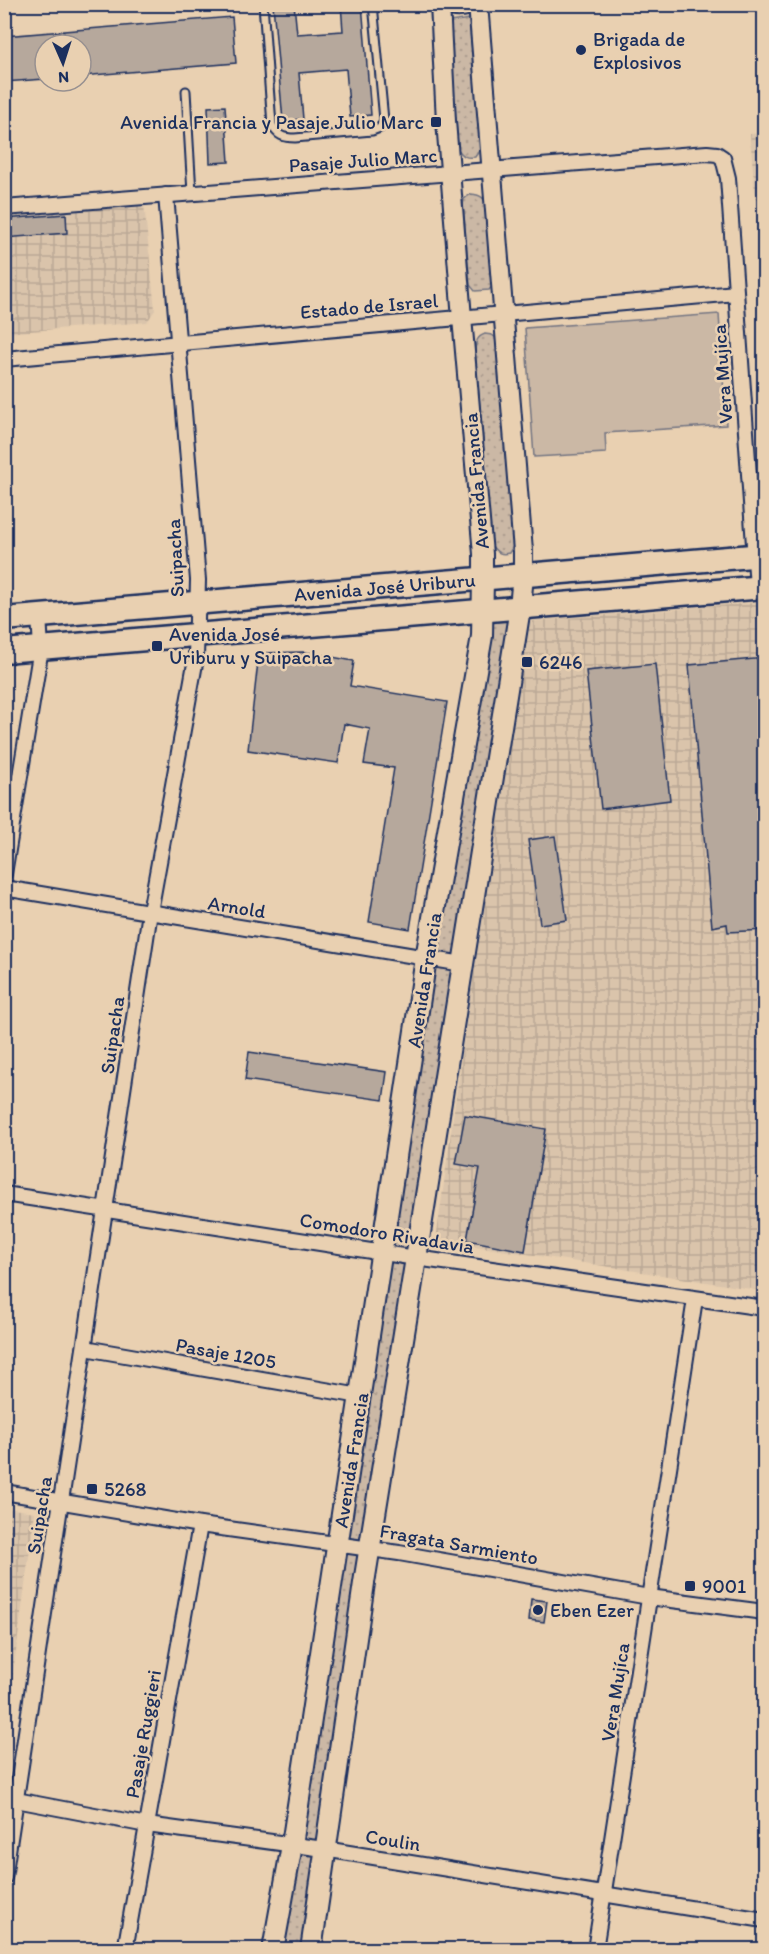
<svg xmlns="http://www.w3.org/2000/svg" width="769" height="1954" viewBox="0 0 769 1954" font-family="Itim,sans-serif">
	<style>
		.industrial { fill: url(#industrial-grid) }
		.grass { fill: url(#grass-dots); stroke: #737482; stroke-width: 1.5 }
		.garden { fill: #cbb8a5; stroke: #737482; stroke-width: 1.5 }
		.building { fill: #b6a89c; stroke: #1b2f5e; stroke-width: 1.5 }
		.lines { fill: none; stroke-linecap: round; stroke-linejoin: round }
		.service-casing { stroke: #1b2f5e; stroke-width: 11 }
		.minor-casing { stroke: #1b2f5e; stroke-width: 18 }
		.tertiary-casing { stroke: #1b2f5e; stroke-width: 22 }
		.secondary-casing { stroke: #1b2f5e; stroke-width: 24 }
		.primary-casing { stroke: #1b2f5e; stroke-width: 27 }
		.service { stroke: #e9d0b1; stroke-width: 7 }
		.minor { stroke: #e9d0b1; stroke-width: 14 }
		.tertiary { stroke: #e9d0b1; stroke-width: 18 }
		.secondary { stroke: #e9d0b1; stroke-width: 20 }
		.primary { stroke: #e9d0b1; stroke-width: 22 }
		.poi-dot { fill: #1b2f5e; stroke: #e9d0b1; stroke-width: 2 }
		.labels { text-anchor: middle; stroke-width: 5; stroke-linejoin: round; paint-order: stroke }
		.poi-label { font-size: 20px; fill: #1b2f5e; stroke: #e9d0b1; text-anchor: start }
		.street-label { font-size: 20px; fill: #1b2f5e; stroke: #e9d0b1 }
	</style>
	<defs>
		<pattern id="industrial-grid" width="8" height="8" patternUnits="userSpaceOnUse" patternTransform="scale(1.5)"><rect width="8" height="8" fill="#dac4ab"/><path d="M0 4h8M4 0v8" fill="none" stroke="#baa996"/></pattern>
		<pattern id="grass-dots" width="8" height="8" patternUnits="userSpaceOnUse" patternTransform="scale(1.5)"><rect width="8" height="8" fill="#cbb8a5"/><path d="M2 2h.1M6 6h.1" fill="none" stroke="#ae9e90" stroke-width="1.8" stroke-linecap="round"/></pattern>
	</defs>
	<rect width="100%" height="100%" fill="#e9d0b1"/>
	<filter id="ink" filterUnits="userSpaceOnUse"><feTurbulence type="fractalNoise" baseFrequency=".0167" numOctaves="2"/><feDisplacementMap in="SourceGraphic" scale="12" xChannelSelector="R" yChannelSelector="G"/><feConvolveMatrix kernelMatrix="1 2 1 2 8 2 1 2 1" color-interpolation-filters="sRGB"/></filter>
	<g filter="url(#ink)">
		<g class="industrial">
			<path d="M764,133V304L750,134Z"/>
			<path d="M144,204L155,310L147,322L5,333V216Z"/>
			<path d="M764,602V1291L436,1240L522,622Z"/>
			<path d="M5,1508L35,1512L5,1732L4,1508Z"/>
		</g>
		<g class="grass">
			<path d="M469,19L481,148L475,157C466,158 463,157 458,149L449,29L450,22Z"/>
			<path d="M471,194C482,195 485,198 486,208L493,285L489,290L475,291L470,285L463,205L464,199Z"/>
			<path d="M485,334L492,335L497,339L515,543L509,553C501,555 497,553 492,546L475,350C476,341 477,337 485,334Z"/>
			<path d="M520,608L311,1949L273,1950L483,611Z"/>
		</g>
		<path class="garden" d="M719,314L726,425L605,433L606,453L534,457L525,328Z"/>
		<g class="building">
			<path d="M273,4H294L297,34L343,31L341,4H362L371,115L350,117L346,69L299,73L303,119L283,121Z"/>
			<path d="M232,17L236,63L81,76V45H45V79L4,82V36Z"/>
			<path d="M225,106L229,162L210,163L208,107Z"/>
			<path d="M66,214L67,233L4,238V219Z"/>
			<path d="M305,652L354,661L350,686L447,702L410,929L369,922L394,768L364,764L370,729L344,724L338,763L248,750L259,653Z"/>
			<path d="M765,658V930L728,932L727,924L712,927L689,665Z"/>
			<path d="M655,664L670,800L601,809L586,671Z"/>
			<path d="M555,836L567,920L540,924L528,840Z"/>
			<path d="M249,1052L387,1072L383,1100L245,1080Z"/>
			<path d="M465,1115L546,1129L525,1251L467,1240L480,1168L456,1164Z"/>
			<path d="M531,1599L547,1601L544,1622L529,1620Z"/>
		</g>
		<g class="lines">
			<defs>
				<g id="service">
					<path d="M263,4L272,125C277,136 284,138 295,138L372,131L380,128L384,120L373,4"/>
					<path d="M442,9C455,14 464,14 477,8"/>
					<path d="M186,91L192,193"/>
				</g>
				<g id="minor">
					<path d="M4,208L707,153L717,154L723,158L728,178L757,587"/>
					<path d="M4,359L736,293"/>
					<path d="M4,874L41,648L39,616"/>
					<path d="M4,888L463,964"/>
					<path d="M4,1194L416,1258L764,1308"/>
					<path d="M85,1348L360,1396"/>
					<path d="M4,1492L200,1525L399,1553L649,1597L764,1612"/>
					<path d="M16,1800L147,1825L324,1849L764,1920"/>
					<path d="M4,1878L150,912L196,658L198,580L166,195"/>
					<path d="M125,1950L200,1525"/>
					<path d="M595,1950L695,1299"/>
				</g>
				<g id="tertiary">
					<path d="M440,4L446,121L462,318L483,554V579"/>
					<path d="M478,4L523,551V575"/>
				</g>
				<g id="secondary">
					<path d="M273,1950L292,1845L426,958L482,636L483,579"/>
					<path d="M311,1950L364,1583L520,608L523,575"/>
				</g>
				<g id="primary">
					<path id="s1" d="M4,619L764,555"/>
					<path d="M4,651L764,587"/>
				</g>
			</defs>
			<use href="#service" class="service-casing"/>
			<use href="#minor" class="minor-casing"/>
			<use href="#tertiary" class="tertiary-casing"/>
			<use href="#secondary" class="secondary-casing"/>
			<use href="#primary" class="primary-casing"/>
			<use href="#service" class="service"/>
			<use href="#minor" class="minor"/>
			<use href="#tertiary" class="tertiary"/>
			<use href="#secondary" class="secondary"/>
			<use href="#primary" class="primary"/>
		</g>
	</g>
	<g class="poi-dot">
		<circle cx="581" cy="50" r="6"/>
		<rect x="430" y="116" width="12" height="12" rx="3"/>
		<rect x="151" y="640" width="12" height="12" rx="3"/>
		<rect x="521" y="656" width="12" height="12" rx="3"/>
		<rect x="86" y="1483" width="12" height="12" rx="3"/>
		<rect x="684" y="1580" width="12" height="12" rx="3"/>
		<circle cx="538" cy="1610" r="6"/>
	</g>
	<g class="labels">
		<g class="poi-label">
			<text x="593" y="46">Brigada de<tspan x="593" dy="23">Explosivos</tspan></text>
			<text x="424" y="129" text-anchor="end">Avenida Francia y Pasaje Julio Marc</text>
			<text x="169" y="641">Avenida José<tspan x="169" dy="23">Uriburu y Suipacha</tspan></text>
			<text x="539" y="669">6246</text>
			<text x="104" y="1496">5268</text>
			<text x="702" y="1593">9001</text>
			<text x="550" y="1617">Eben Ezer</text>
		</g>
		<g class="street-label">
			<text transform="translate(363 160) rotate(-4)" y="7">Pasaje Julio Marc</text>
			<text transform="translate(369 306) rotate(-5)" y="7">Estado de Israel</text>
			<text transform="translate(722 374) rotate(-94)" y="7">Vera Mujíca</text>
			<text transform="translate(476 481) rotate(-95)" y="7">Avenida Francia</text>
			<text transform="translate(175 558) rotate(-93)" y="7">Suipacha</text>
			<text dy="7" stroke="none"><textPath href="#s1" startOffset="382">Avenida José Uriburu</textPath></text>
			<text transform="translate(237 907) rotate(9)" y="7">Arnold</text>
			<text transform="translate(424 980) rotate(-81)" y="7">Avenida Francia</text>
			<text transform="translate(112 1035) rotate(-82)" y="7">Suipacha</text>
			<text transform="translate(387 1233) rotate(9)" y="7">Comodoro Rivadavia</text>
			<text transform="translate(226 1353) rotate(10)" y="7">Pasaje 1205</text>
			<text transform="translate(351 1460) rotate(-81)" y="7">Avenida Francia</text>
			<text transform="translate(39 1515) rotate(-81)" y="7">Suipacha</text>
			<text transform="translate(459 1544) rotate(10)" y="7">Fragata Sarmiento</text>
			<text transform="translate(615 1692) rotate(-81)" y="7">Vera Mujíca</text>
			<text transform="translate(143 1734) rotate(-80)" y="7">Pasaje Ruggieri</text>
			<text transform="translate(393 1840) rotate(9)" y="7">Coulin</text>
		</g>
	</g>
	<rect width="769" height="1954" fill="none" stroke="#e9d0b1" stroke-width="24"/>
	<rect x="12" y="12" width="745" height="1930" fill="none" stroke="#1b2f5e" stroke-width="2" filter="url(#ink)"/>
	<g transform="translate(63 63) rotate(177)"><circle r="28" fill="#e9d0b1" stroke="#979090" stroke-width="1.5"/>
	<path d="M0-4.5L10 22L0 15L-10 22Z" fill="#1b2f5e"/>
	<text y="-9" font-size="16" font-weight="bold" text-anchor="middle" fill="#1b2f5e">N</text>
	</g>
</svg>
